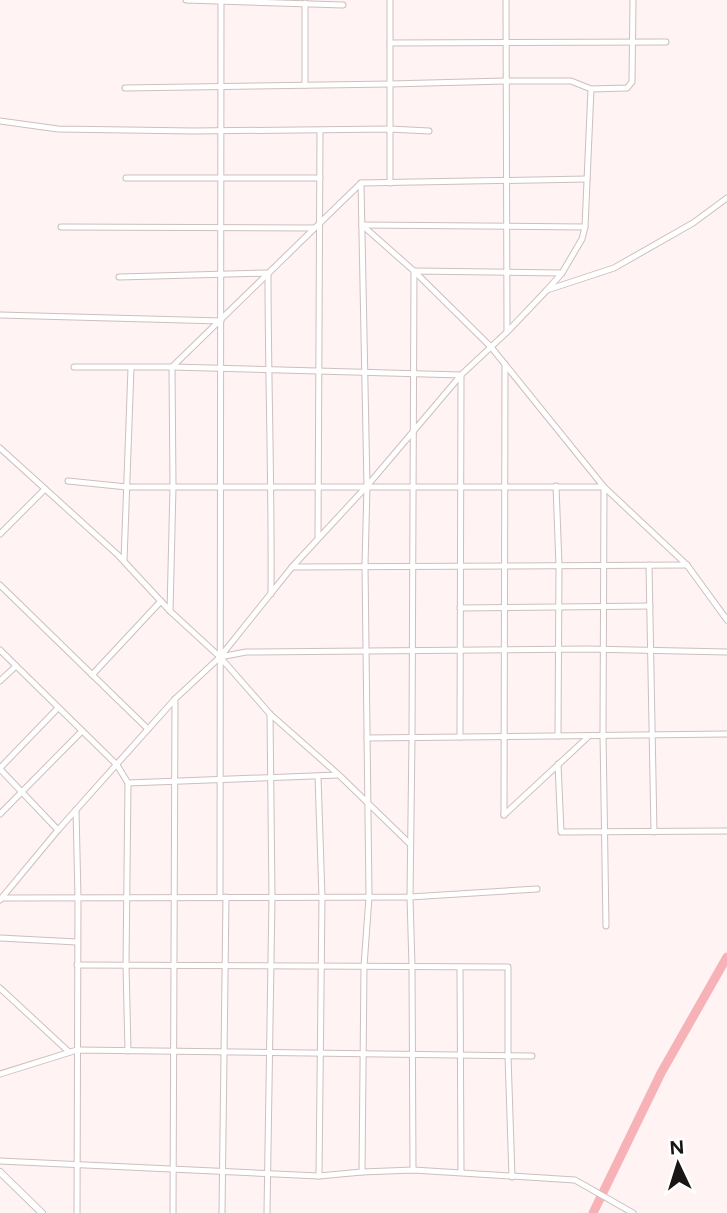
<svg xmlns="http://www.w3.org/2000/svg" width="727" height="1213" viewBox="0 0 727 1213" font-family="Figtree,sans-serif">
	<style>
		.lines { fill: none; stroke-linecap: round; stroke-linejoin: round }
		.river { stroke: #f7b2b8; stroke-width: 9 }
		.minor-casing { stroke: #cdbfbf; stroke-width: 7 }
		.tertiary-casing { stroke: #cdbfbf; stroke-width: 8 }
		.minor { stroke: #fff; stroke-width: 5 }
		.tertiary { stroke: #fff; stroke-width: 6 }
	</style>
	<rect width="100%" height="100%" fill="#fff3f4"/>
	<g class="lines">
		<path class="river" d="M593,1213L661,1073L727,957"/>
		<defs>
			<g id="minor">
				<path d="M186,0L343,5"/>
				<path d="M506,0L507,332"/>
				<path d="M390,43L666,42"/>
				<path d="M305,85V3"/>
				<path d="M125,88L390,84L505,81H571L591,89"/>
				<path d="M0,121L58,129L194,131L390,129L429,131"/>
				<path d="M126,178H320"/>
				<path d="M361,183L367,486L365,565L369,897L364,966L362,1172"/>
				<path d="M390,183V0"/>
				<path d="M362,225L414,271L491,347L604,487L687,565L727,620"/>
				<path d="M362,225L585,227"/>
				<path d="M61,227L314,228"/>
				<path d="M119,277L268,273C268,380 272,487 271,594"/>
				<path d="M547,290L614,268L693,223L727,198"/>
				<path d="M0,315L221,321"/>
				<path d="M74,367H172L461,375L460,737"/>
				<path d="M0,448L118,555L170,611L220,657L246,652L587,649L727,652"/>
				<path d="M68,481L127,487H604L603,735L606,926"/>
				<path d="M556,486L559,565L558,736"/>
				<path d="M0,534L45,489"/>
				<path d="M318,537L320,131"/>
				<path d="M124,561L131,368"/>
				<path d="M649,565L654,832"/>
				<path d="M292,567L687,565"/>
				<path d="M0,585L148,729"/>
				<path d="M460,608L650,606"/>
				<path d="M170,611L173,487L172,367L361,183L587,179"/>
				<path d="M0,650L117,765L128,783L126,965L128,1051"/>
				<path d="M220,657L270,714L339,775L410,844"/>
				<path d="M92,675L161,601"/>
				<path d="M0,681L16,666"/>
				<path d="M367,738L727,734"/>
				<path d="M558,764L561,832L727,831"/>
				<path d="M0,768L58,708"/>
				<path d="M0,769L58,830"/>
				<path d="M318,776L322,897L319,1176"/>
				<path d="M128,783L338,775"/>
				<path d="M76,810L78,898L77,1213"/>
				<path d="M0,814L82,731"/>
				<path d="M504,815L505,364"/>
				<path d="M504,815L589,736"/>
				<path d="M220,897L221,0"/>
				<path d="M2,898L410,897L537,889"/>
				<path d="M0,900L58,830L175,699L220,657L292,567L367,486L461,375L507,332L547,290L562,273L582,239L585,227L591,89L627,88L632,82L633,0"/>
				<path d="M0,938L77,942"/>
				<path d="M77,965L508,967V1056L512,1177"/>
				<path d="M460,967L461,1172"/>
				<path d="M0,988L69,1052"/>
				<path d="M0,1074L77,1050L532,1056"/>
				<path d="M0,1161L319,1176L362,1172L413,1170L575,1180L633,1213"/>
				<path d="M413,1170L412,967L410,897L412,737L414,271L562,273"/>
				<path d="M267,1212L272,897L270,714"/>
				<path d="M173,1213L175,699"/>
				<path d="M222,1213L226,897"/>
			</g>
			<path id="tertiary" d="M0,1172L42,1213"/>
		</defs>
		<use href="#minor" class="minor-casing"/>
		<use href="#tertiary" class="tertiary-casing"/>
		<use href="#minor" class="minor"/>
		<use href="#tertiary" class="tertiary"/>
	</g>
	<g transform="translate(678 1164) rotate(356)" stroke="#ffffff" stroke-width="5" paint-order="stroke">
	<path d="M0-5L12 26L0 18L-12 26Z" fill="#1a1515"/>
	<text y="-10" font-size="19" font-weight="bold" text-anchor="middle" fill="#1a1515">N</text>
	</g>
</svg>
